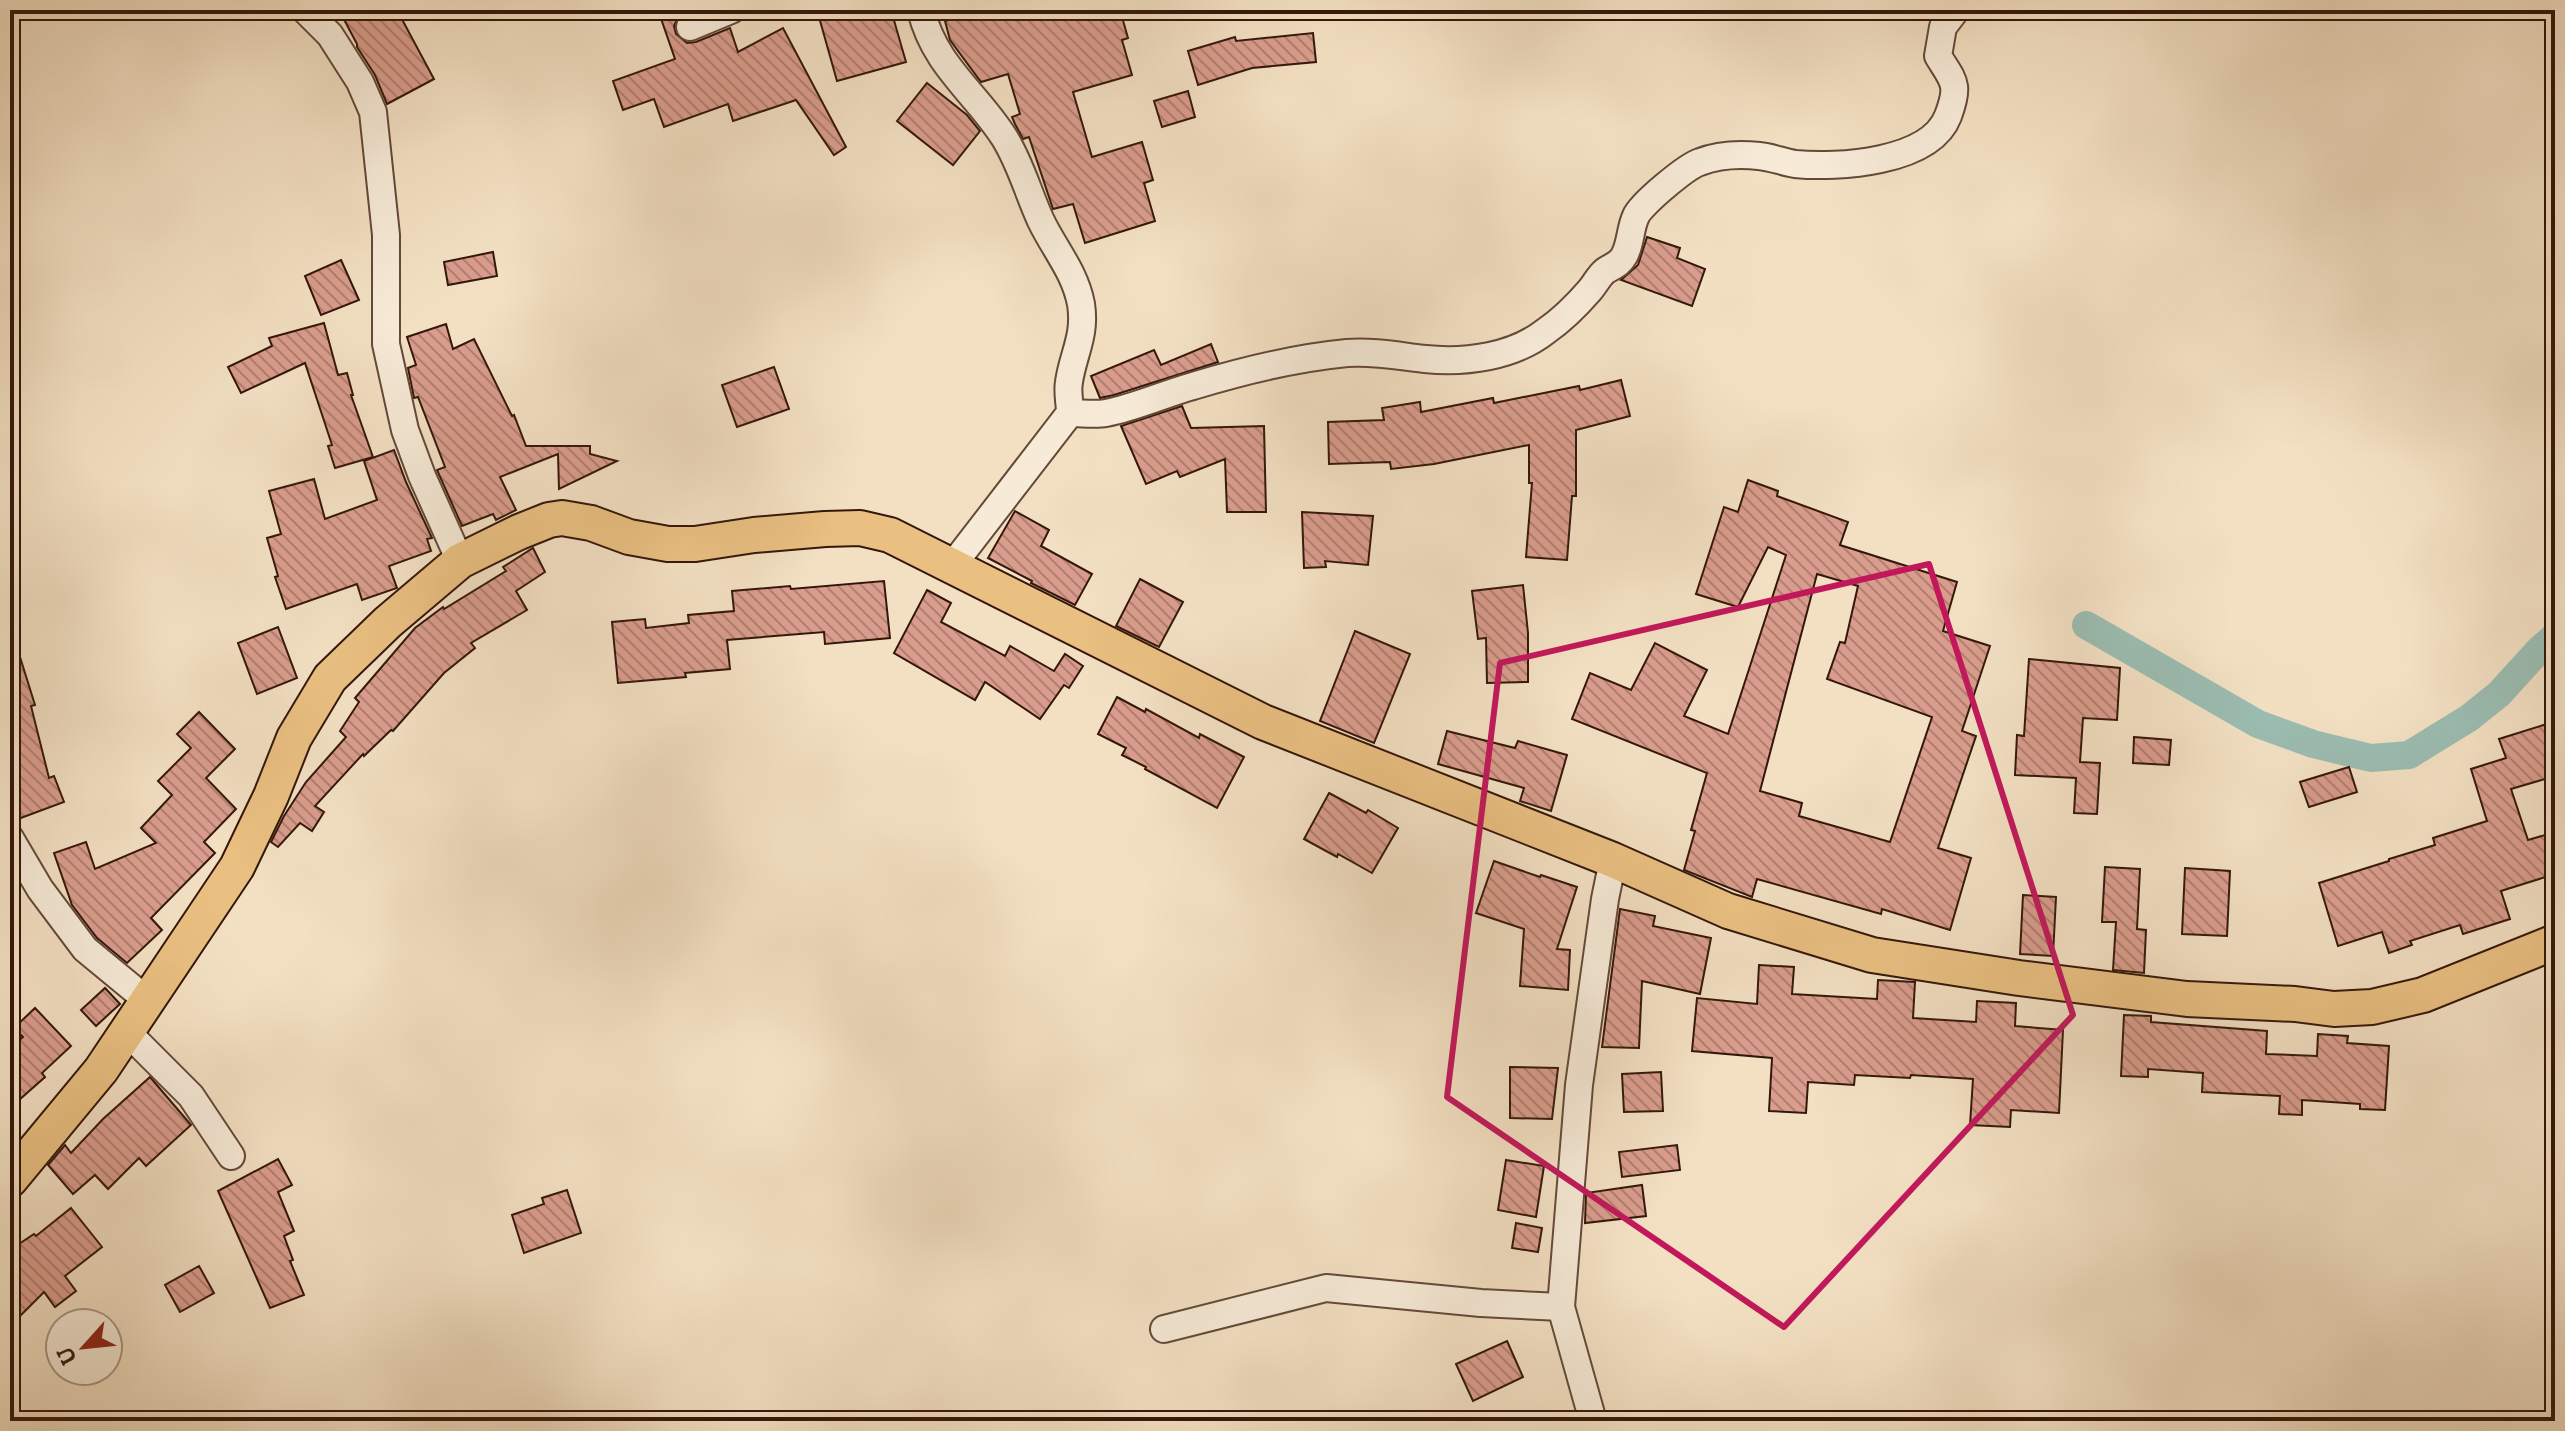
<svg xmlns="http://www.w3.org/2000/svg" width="2565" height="1431" viewBox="0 0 2565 1431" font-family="'IM FELL DW Pica',serif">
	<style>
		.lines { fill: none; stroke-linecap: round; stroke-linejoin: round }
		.canal { stroke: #9bbdb2; stroke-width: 28 }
		.building { fill: url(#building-back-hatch); stroke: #34170b; stroke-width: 2; fill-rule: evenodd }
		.minor-casing { stroke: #644939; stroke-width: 30 }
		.major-casing { stroke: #34170b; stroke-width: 38 }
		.minor { stroke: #f7ebd8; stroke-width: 26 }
		.major { stroke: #eac082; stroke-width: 34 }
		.marked { fill: none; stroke: #c2185b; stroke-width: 6; stroke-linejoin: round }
	</style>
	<defs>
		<pattern id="building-back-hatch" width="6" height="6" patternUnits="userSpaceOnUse" patternTransform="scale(2)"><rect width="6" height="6" fill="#da9d8d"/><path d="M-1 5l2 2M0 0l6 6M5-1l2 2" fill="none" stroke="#b27f71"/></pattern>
	</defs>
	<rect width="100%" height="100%" fill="#f3e0c3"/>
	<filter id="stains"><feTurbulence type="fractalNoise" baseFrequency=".0025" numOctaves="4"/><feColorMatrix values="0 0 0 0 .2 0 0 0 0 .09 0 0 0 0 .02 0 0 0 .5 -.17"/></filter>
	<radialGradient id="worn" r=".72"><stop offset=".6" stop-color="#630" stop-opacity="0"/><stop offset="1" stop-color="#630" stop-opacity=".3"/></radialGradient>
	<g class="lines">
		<path class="canal" d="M2086,625L2258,724L2313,744L2371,758L2409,755L2469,718L2499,694L2540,649L2555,636"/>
	</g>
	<g class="building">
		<path d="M339,10H397L434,79L387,104L375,75L357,47V44Z"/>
		<path d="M658,10H689L678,17L674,26L676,34L687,43L696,42L730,28L738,52L783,28L846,147L834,155L796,100L733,121L728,104L664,127L654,99L623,110L613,81L675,59Z"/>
		<path d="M817,10H891L906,62L837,81Z"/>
		<path d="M981,10H1120L1128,38L1122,40L1132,75L1073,92L1092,157L1142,142L1153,180L1144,183L1155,221L1085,243L1073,204L1053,209L1029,137L1023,139L1015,124L1012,117L1020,114L1008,74L981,82L950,40L945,21Z"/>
		<path d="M1313,33L1316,62L1252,68L1198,85L1188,51L1235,37L1236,41Z"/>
		<path d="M927,83L967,115L980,131L953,165L897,121Z"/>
		<path d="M1188,91L1195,117L1162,127L1154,101Z"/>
		<path d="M1647,237L1680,248L1677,258L1705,269L1692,306L1621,280L1638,265Z"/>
		<path d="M493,252L497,276L448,285L444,262Z"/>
		<path d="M341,260L359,300L321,315L305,276Z"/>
		<path d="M324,323L338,375L347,373L353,395H351L373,457L335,468L328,446L332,445L305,363L241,393L228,367L272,346L269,338Z"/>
		<path d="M446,324L453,349L474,339L512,416L514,415L526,446H590V454L617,461L559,489L558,454L500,477L516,510L496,520L493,514L462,526L437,470L445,467L418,397L414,398L408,368L416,365L407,337Z"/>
		<path d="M1211,344L1218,362L1114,395L1100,398L1091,376L1154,350L1161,365Z"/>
		<path d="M774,367L789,409L737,427L722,385Z"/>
		<path d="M1621,380L1630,416L1576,430V496H1572L1567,560L1526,557L1532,483H1529V445L1434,464L1391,469L1390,462L1329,464L1328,422L1384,420L1382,408L1420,402L1421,412L1493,398L1494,403L1579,386L1580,390Z"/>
		<path d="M1182,406L1191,428L1264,426L1266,512H1227L1225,459L1180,477L1177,471L1146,484L1121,426Z"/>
		<path d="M394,450L406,482L432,538L427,539L431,551L389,566L397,588L362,600L357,584L286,609L275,577L278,576L267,538L281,534L269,491L314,479L325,519L377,500L364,461Z"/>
		<path d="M1748,480L1778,491L1777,496L1848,522L1840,545L1957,582L1943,631L1990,646L1962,731L1976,736L1938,848L1971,858L1950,930L1882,909L1881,914L1757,879L1752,897L1684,870L1695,831L1691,830L1707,773L1572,719L1590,673L1631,690L1655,643L1707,670L1684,716L1728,734L1786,555L1768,547L1738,607L1696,594L1724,507L1738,512ZM1817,574L1858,586L1845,643L1840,642L1827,679L1932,717L1890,842L1799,816L1802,803L1760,791Z"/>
		<path d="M1015,511L1049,530L1041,546L1092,574L1075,605L1031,583L1032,581L988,558Z"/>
		<path d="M1302,512L1373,516L1368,565L1325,561L1326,567L1304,568Z"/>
		<path d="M533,548L545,572L516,591L527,610L471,643L475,648L444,673L393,731L391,730L364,756L363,754L315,806L324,812L312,831L300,823L278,847L271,842L284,816L306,782L346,737L340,731L359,702L355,698L415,628L443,607L444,609L506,571L503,567Z"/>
		<path d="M1140,579L1183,602L1159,647L1116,626Z"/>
		<path d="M884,581L890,638L825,644L824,632L727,640L730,669L685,673L686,677L618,683L612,622L645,619L646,628L689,623L688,615L734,611L732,591L790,586L791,589Z"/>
		<path d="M1523,585L1528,633V682L1487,683L1486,638L1478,639L1472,591Z"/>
		<path d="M927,590L951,603L941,622L1005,656L1010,646L1054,671L1065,654L1083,666L1069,688L1064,685L1040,719L985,682L975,700L894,653Z"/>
		<path d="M278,627L297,678L257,694L238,643Z"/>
		<path d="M1355,631L1410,654L1374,743L1320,721Z"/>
		<path d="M15,641L35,705L31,706L49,778L54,776L64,802L10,822V642Z"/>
		<path d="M2029,659L2120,668L2117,720L2083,718L2080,762L2100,763L2097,814L2074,813L2076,778L2015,775L2017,735L2024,736Z"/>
		<path d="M1117,697L1145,712L1146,709L1199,738L1200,734L1244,757L1217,808L1145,769L1146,767L1122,755L1126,748L1098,734Z"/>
		<path d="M199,712L235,749L206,778L236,809L204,842L215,853L151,918L162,930L127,963L97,938L72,905L54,853L86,842L95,869L156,843L141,828L172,795L158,781L191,748L177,734Z"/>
		<path d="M2550,723L2555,739V776L2511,789L2528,840L2555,832V874L2501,891L2510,919L2463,934L2460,925L2410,941L2412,945L2389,953L2382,932L2338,946L2319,883L2389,861V859L2435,845L2433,838L2487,821L2471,769L2506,758L2499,739Z"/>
		<path d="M1447,731L1515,748L1518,741L1567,755L1551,811L1520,801L1524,788L1438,764Z"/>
		<path d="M2134,737L2171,740L2169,765L2133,763Z"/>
		<path d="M2349,767L2357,792L2309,807L2300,782Z"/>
		<path d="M1329,793L1366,813L1368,810L1398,828L1372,873L1338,854L1337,857L1304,839Z"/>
		<path d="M1494,861L1540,877L1541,875L1577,887L1557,949L1570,950L1568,990L1520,986L1524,929L1476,913Z"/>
		<path d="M2105,867L2140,869L2137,929L2146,930L2144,973L2113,970L2116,922H2102Z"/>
		<path d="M2185,868L2230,871L2227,936L2182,934Z"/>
		<path d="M2023,895L2056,897L2053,956L2020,954Z"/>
		<path d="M1620,909L1655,916L1653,926L1711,938L1700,994L1642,981L1639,1048L1602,1047Z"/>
		<path d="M1759,965L1794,967L1792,994L1877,999L1878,980L1915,982L1913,1018L1976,1022L1977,1001L2016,1003L2015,1026L2063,1030L2059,1113L2011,1110L2010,1127L1970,1125L1973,1079L1911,1075L1910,1078L1855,1075L1854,1085L1808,1082L1806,1113L1769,1111L1772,1058L1692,1051L1697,998L1757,1004Z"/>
		<path d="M105,988L120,1004L96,1026L81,1010Z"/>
		<path d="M35,1008L71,1046L42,1073L45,1077L10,1108V1048L23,1037L14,1028Z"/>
		<path d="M2124,1015L2151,1016V1022L2267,1031L2266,1054L2317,1056L2318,1034L2348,1036L2347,1043L2389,1046L2385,1110L2360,1109V1104L2302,1100V1115L2279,1114L2280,1096L2202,1092L2203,1073L2148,1069V1077L2121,1076Z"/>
		<path d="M1510,1067L1558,1068L1552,1119L1510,1118Z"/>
		<path d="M1661,1072L1663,1111L1624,1112L1622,1074Z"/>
		<path d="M150,1077L191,1125L146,1166L139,1158L108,1189L95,1175L73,1194L48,1165L65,1145L71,1153L103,1119Z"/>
		<path d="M1677,1145L1680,1170L1622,1177L1619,1152Z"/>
		<path d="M278,1159L292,1185L278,1192L294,1231L284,1236L293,1260L290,1261L304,1295L270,1308L218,1191Z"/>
		<path d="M1506,1160L1544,1166L1536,1217L1498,1210Z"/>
		<path d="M1642,1185L1646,1216L1585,1223L1586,1193Z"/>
		<path d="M567,1190L581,1233L524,1253L512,1215L544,1204L542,1198Z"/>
		<path d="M71,1208L102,1247L65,1276L76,1291L55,1307L44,1292L10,1326V1250L34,1234L36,1236Z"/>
		<path d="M1516,1223L1542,1228L1538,1252L1512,1248Z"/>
		<path d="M199,1266L214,1293L180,1312L165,1285Z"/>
		<path d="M1507,1341L1523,1377L1473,1401L1456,1364Z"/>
	</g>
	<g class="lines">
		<defs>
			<g id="minor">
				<path d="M305,10L330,35L360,82L373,112L386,235V344L405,430L422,476L460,561"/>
				<path d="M921,10C934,65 975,92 1004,137C1021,164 1028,193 1041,221C1055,250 1075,272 1081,304C1086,336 1073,354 1069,382C1067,392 1070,403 1070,413L952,566"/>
				<path d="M690,27L731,10"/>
				<path d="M1070,413C1082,413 1095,415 1106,413C1137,407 1164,394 1193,386C1242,371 1295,358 1347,353C1373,351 1399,356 1425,359C1466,363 1513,357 1546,331C1562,320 1577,305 1590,290C1595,284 1599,276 1605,271C1612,266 1619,265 1624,256C1631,244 1630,228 1636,216C1641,204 1687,166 1700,162C1718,155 1740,154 1759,156C1771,157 1783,162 1795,164C1837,168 1930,163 1948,116C1960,84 1954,82 1938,56L1943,27L1956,10"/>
				<path d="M10,838L40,889L85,949L148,1001"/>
				<path d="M128,1033L191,1096L231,1156"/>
				<path d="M1164,1329L1326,1288L1481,1303L1561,1307"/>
				<path d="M1593,1421L1561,1307L1579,1085L1605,899L1613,860"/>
			</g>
			<path id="major" d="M10,1180L101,1070L237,867L271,796L294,738L330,678L388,622L460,561L519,532L549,520L562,518L591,523L629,537L668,544H695L754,535L825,529L860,528L890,535L1263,722L1613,860L1728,911L1872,955L2019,978L2187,999L2295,1004L2334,1009L2372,1007L2423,995L2555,942"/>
		</defs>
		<use href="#minor" class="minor-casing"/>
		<use href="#major" class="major-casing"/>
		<use href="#minor" class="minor"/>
		<use href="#major" class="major"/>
	</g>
	<path class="marked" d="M1929,564L2073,1015L1784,1327L1447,1097L1500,663Z"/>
	<rect width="2565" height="1431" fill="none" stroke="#f3e0c3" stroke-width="40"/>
	<rect x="12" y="12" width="2541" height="1407" fill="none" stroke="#34170b" stroke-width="4"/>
	<rect x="20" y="20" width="2525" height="1391" fill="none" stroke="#34170b" stroke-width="2"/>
	<g transform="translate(84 1347) rotate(243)"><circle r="38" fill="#f7ebd8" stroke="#a99686" stroke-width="2"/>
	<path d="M0-6L14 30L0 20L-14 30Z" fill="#8f2418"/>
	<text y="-12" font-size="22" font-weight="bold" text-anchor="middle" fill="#34170b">U</text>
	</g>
	<rect width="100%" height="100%" filter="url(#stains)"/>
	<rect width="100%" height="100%" fill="url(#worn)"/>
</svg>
